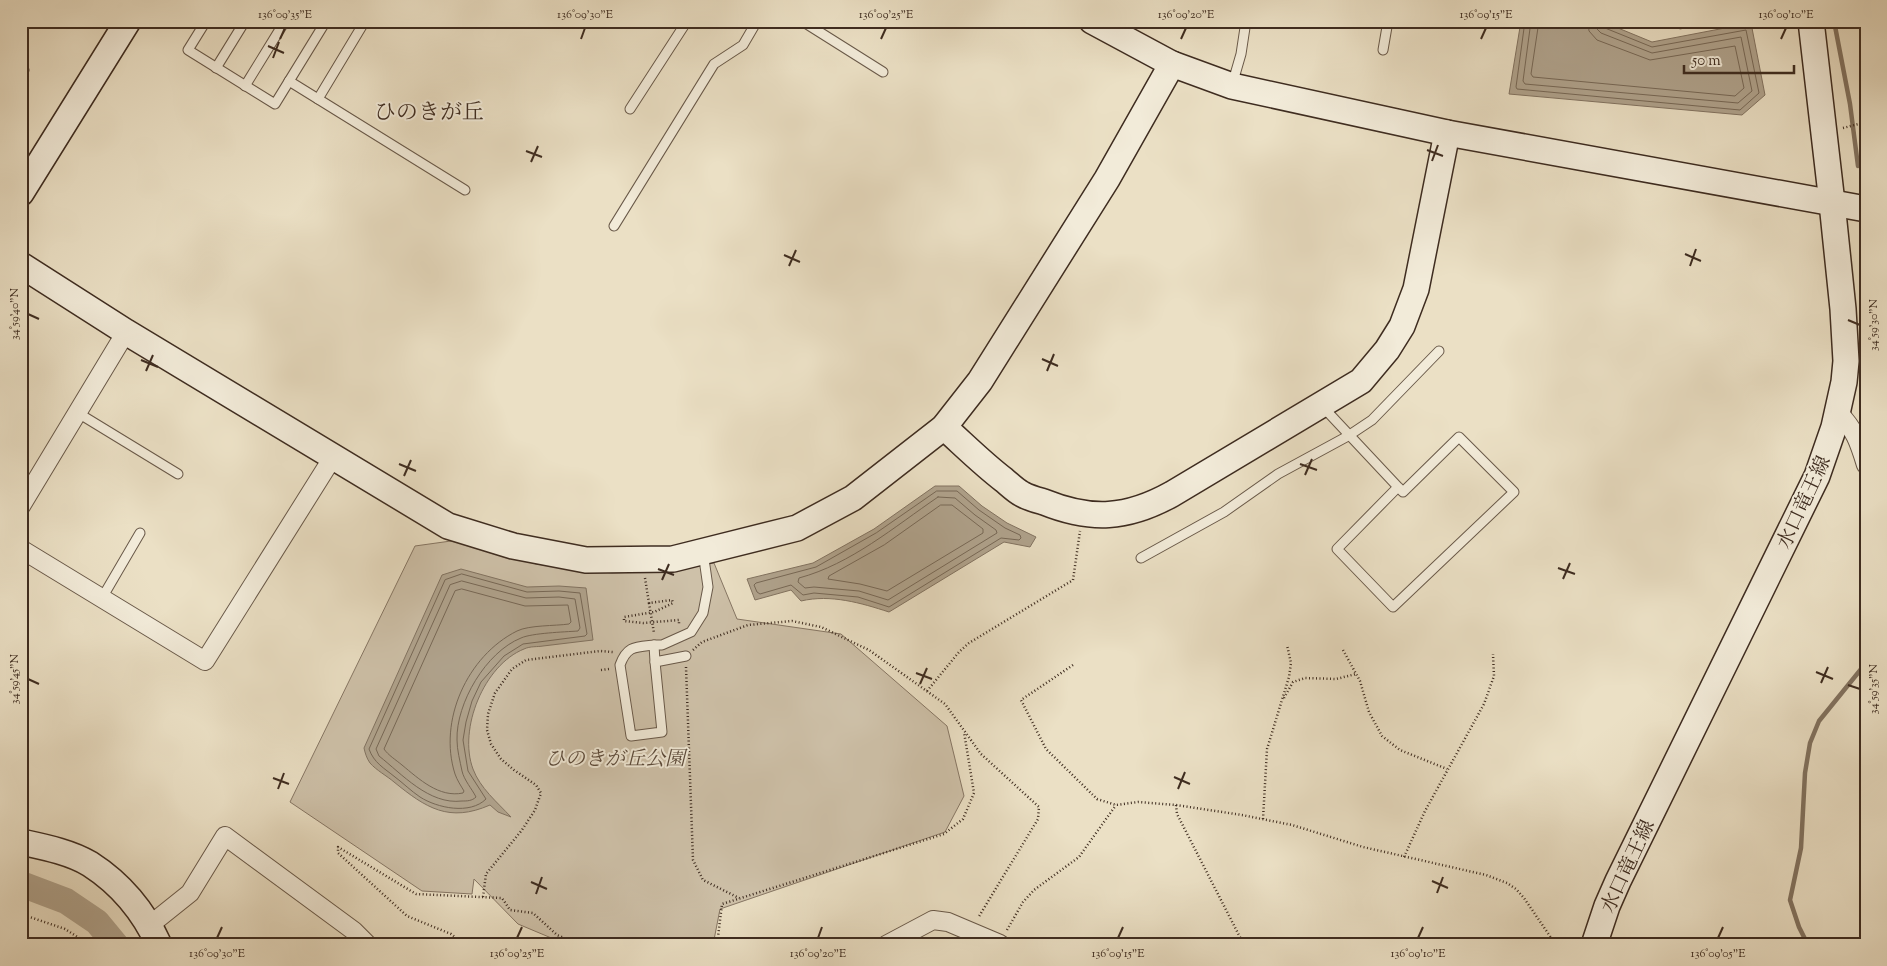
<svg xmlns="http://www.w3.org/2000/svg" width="1887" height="966" viewBox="0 0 1887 966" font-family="'Sorts Mill Goudy','Noto Serif JP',serif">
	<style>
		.green { fill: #cec1a9; stroke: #867664 }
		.water { fill: #b0a38d; stroke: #827361 }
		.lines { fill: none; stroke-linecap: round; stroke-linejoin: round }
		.shore { stroke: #776856; stroke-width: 1 }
		.stream { stroke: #827361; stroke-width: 4.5 }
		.river { stroke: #b0a38d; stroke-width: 26 }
		.lane-casing { stroke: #695949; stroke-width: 11 }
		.street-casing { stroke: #695949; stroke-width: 20 }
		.secondary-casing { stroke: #3e2c20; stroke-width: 28 }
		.path { stroke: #3e2c20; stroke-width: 2.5; stroke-dasharray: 1 2.5; stroke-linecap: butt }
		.lane { stroke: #f2ebd9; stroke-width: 9 }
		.street { stroke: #f2ebd9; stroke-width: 18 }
		.secondary { stroke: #f2ebd9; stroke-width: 25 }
		.ticks { fill: none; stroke: #3e2c20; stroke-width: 2 }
		.labels { text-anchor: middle; stroke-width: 4; stroke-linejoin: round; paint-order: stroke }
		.street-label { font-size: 20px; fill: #3e2c20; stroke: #f2ebd9 }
		.park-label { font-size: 20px; font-style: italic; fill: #5b4a3b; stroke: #f2ebd9 }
		.quarter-label { font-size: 22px; fill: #3e2c20; stroke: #f2ebd9 }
		.neatline { fill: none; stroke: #3e2c20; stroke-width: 2 }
		.ticks-label { font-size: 12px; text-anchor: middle; fill: #3e2c20 }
	</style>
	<rect width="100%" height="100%" fill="#ebe0c5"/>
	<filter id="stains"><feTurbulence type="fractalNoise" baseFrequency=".004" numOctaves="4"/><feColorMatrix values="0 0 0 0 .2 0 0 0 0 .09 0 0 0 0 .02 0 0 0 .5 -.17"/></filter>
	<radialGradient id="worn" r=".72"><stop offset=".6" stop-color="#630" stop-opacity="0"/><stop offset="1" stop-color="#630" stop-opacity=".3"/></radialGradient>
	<g class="green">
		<path d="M1666,21H1718L1680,29Z"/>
		<path d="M458,540L536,564L612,573L665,571L714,563L737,619L841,634L947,726L964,796L945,832L720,909L713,945H568L518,924L474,879L472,894L422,891L290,802L415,546Z"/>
	</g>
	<g class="water">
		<path d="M1521,21H1601L1652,42L1751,23L1765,95L1742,115L1509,94Z"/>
		<path d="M935,486H959L982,506L1007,523L1036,537L1030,547L1004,542L889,612C861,603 831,594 801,601L791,590L755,600L747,579L813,563L874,529Z"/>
		<path d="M461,569L527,587L559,586L586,588L593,640C576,642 560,644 543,646C538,647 530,646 524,649C484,665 458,729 473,769C480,788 497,802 511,817L498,812L490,805C449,823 426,808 394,782C387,776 376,770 370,763C367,759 365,753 364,748L442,575Z"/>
	</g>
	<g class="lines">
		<g class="shore">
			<path d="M1525,21L1516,87L1517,89L1740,110L1759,93L1746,30L1652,47L1605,28L1602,25L1601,21"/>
			<path d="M1531,21L1523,81L1525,84L1738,103L1752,91L1741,37L1652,53L1601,33L1596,28L1595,21"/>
			<path d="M1539,21L1531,74L1533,77L1735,96L1744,88L1735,46L1650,60L1597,40L1589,31L1588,21"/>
			<path d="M937,491H957L979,510L1005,528L1020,535L1021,538L1019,540L1001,538L889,607L858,597L814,593L803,595L791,585L760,594L757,592L754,585L756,583L816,567L876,533Z"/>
			<path d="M938,497L955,498L975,515L996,530L997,533L888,600L859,591L814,587L805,588L798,582L799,578C851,564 894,527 938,497Z"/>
			<path d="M941,505H952L983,529V533L887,591L860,584L828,579L829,576L884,545Z"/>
			<path d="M462,574L527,592L559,591L580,593L587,634L585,636L523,644L504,656L481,682L472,701L466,722L463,740L468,771L486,799C470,815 437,808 420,797C411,791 403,783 395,777C384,768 374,763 369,749L445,580Z"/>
			<path d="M462,581L526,598L559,597L575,599L580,628L578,631C564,632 532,633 521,638C486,652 456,703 457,740C457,750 460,761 462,771C464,780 472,789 476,797C472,801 467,801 462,801C429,805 402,774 379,756L376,749L450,585Z"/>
			<path d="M462,589L525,606L568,605L571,622L569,624C555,626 529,625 517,631C467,656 438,721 455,774C457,780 461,786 464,791L463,793C439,798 419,779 402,765C396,760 388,755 384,749L455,591Z"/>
		</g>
		<g class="stream">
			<path d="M1834,21L1850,104L1858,166"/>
			<path d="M1808,945L1799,927L1790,900L1801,848L1805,773L1810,743L1819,721L1866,663"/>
		</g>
		<path class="river" d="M21,884L66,901L97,922L116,945"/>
		<defs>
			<g id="lane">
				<path d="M206,21L188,50L275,104L326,21"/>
				<path d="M802,21L883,72"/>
				<path d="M1383,50L1388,21"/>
				<path d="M216,68L245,21"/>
				<path d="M21,69L24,70L21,76"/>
				<path d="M289,81L465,190"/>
				<path d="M1232,85L1241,54L1246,21"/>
				<path d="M245,86L285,21"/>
				<path d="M318,99L365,21"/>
				<path d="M630,109L687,21"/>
				<path d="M614,226L714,64L743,45L757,21"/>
				<path d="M1323,407L1398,487L1403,492L1459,437L1514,492L1393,607L1337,549L1398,487"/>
				<path d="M78,413L178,474"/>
				<path d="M1141,558L1224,512L1278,474L1348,436L1372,420L1439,351"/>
				<path d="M102,598L140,533"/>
				<path d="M654,645C635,647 627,646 620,665L631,736L662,732L655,662"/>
				<path d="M686,656L655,662L654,645H662L691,632L703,613L708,587L703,552"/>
			</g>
			<g id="street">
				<path d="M1838,412C1855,430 1859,442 1866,465"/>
				<path d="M21,506L126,332"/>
				<path d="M21,549L205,661L333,457"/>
				<path d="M150,925L190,893L225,836L354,931L368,945"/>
				<path d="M886,945L933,920L948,922L1000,944"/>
			</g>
			<g id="secondary">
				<path d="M1092,21L1172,64L1232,86L1447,133L1866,209"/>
				<path d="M21,193L128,21"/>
				<path d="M21,265L126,332L448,526L513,546L586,560L673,559L797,528L853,498L944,427L980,381L1107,179L1172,64"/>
				<path d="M944,427C964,445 983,464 1004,480C1010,485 1016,491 1022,494C1029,498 1037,500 1044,502C1091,521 1127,519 1172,494L1361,381L1387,350L1402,326L1416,289L1447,133"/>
				<path d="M21,842C44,847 70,852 90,864C121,884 144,912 159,945"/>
				<path d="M1594,945L1607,906L1618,881L1817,476L1834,427L1844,382L1846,361L1843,309L1832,203L1811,21"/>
			</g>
		</defs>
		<use href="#lane" class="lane-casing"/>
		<use href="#street" class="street-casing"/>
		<use href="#secondary" class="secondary-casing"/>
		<g class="path">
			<path d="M1843,128L1866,122"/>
			<path d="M645,578L649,603L672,600L673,603L654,612L624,617V621L643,623L679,620V624"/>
			<path d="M649,603L654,633"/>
			<path d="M693,650L702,642L748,625L792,621L821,627L869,650L945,704L981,754L1039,807L1038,819L978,918"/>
			<path d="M1343,650L1360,681L1369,712L1382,736L1400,750L1447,769"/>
			<path d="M1073,665L1021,700L1046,749L1097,799L1116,805L1138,802L1176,805L1242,815L1292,825L1363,847L1486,875L1507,883L1516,889L1524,898L1556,945"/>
			<path d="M686,667L693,860L703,880L739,898"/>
			<path d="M601,670L609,669"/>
			<path d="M927,691L959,652L969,643L1073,580L1080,531"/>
			<path d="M1284,698L1293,682L1305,678L1336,679L1356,674"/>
			<path d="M1176,805L1177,814L1244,945"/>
			<path d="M1263,819L1267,749L1289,677L1291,663L1287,645"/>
			<path d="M1404,857L1425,811L1484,704L1494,676L1493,654"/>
			<path d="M483,897L486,874L522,830L535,810L541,793L536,785L514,770L501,759L491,744L487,730L488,714L495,693L512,669L526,660L600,651L613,652"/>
			<path d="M21,914L65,929L90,945"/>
			<path d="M1007,930L1023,902L1034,890L1079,857L1116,805"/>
			<path d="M465,945L451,934L407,916L338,853V847L416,894L502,898L510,910L533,913L557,935L581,945"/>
			<path d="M717,945L722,904L944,834L963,819L974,793L964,732"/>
		</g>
		<use href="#lane" class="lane"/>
		<use href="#street" class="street"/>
		<use href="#secondary" class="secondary"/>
	</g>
	<path class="ticks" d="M280,39L285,28M581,39L585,28M881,39L886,28M1181,39L1186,28M1481,39L1486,28M1781,39L1786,28M268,46L284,53M273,58L279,42M1427,150L1443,156M526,151L542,157M1432,161L1438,145M531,162L538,146M1685,254L1701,261M784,255L800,262M789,266L796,250M1690,266L1696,249M28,314L39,319M1848,320L1860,325M1042,359L1058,366M141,360L158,367M146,371L153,355M1047,371L1054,354M399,464L416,471M1300,464L1317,470M1305,475L1312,459M404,476L411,460M1558,568L1575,574M658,569L674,575M1563,579L1570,563M662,580L669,564M1816,672L1833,679M916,673L932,679M28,679L39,684M1821,683L1828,667M920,684L927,668M1848,685L1860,689M1174,777L1190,784M273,778L289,784M278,789L284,773M1178,789L1185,772M1432,881L1448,888M531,882L547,889M1437,893L1443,877M536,894L542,877M217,938L222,927M517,938L522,927M818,938L822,927M1118,938L1123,927M1418,938L1423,927M1718,938L1723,927"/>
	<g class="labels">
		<g class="street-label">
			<text transform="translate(1803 502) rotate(-65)" y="7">水口竜王線</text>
			<text transform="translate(1627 866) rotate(-65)" y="7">水口竜王線</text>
		</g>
		<g class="park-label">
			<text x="615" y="765">ひのきが丘公園</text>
		</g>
		<g class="quarter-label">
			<text x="429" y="119">ひのきが丘</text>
		</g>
	</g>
	<rect width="1887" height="966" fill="none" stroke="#ebe0c5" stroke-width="55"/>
	<path d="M1684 65v8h110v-8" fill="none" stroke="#3e2c20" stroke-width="2.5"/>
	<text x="1692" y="65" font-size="15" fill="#3e2c20" stroke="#f2ebd9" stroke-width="4" paint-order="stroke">50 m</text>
	<rect x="28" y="28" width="1832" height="910" class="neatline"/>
	<g class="ticks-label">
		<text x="285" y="18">136°09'35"E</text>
		<text x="585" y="18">136°09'30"E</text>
		<text x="886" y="18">136°09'25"E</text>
		<text x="1186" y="18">136°09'20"E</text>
		<text x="1486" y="18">136°09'15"E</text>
		<text x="1786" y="18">136°09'10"E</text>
		<text transform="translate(14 314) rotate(-90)" y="4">34°59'40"N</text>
		<text transform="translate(1873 325) rotate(-90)" y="4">34°59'30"N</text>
		<text transform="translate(14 679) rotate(-90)" y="4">34°59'45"N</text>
		<text transform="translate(1873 689) rotate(-90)" y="4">34°59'35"N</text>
		<text x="217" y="957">136°09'30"E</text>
		<text x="517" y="957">136°09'25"E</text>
		<text x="818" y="957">136°09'20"E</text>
		<text x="1118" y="957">136°09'15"E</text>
		<text x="1418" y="957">136°09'10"E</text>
		<text x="1718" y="957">136°09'05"E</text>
	</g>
	<rect width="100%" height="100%" filter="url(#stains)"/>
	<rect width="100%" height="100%" fill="url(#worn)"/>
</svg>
